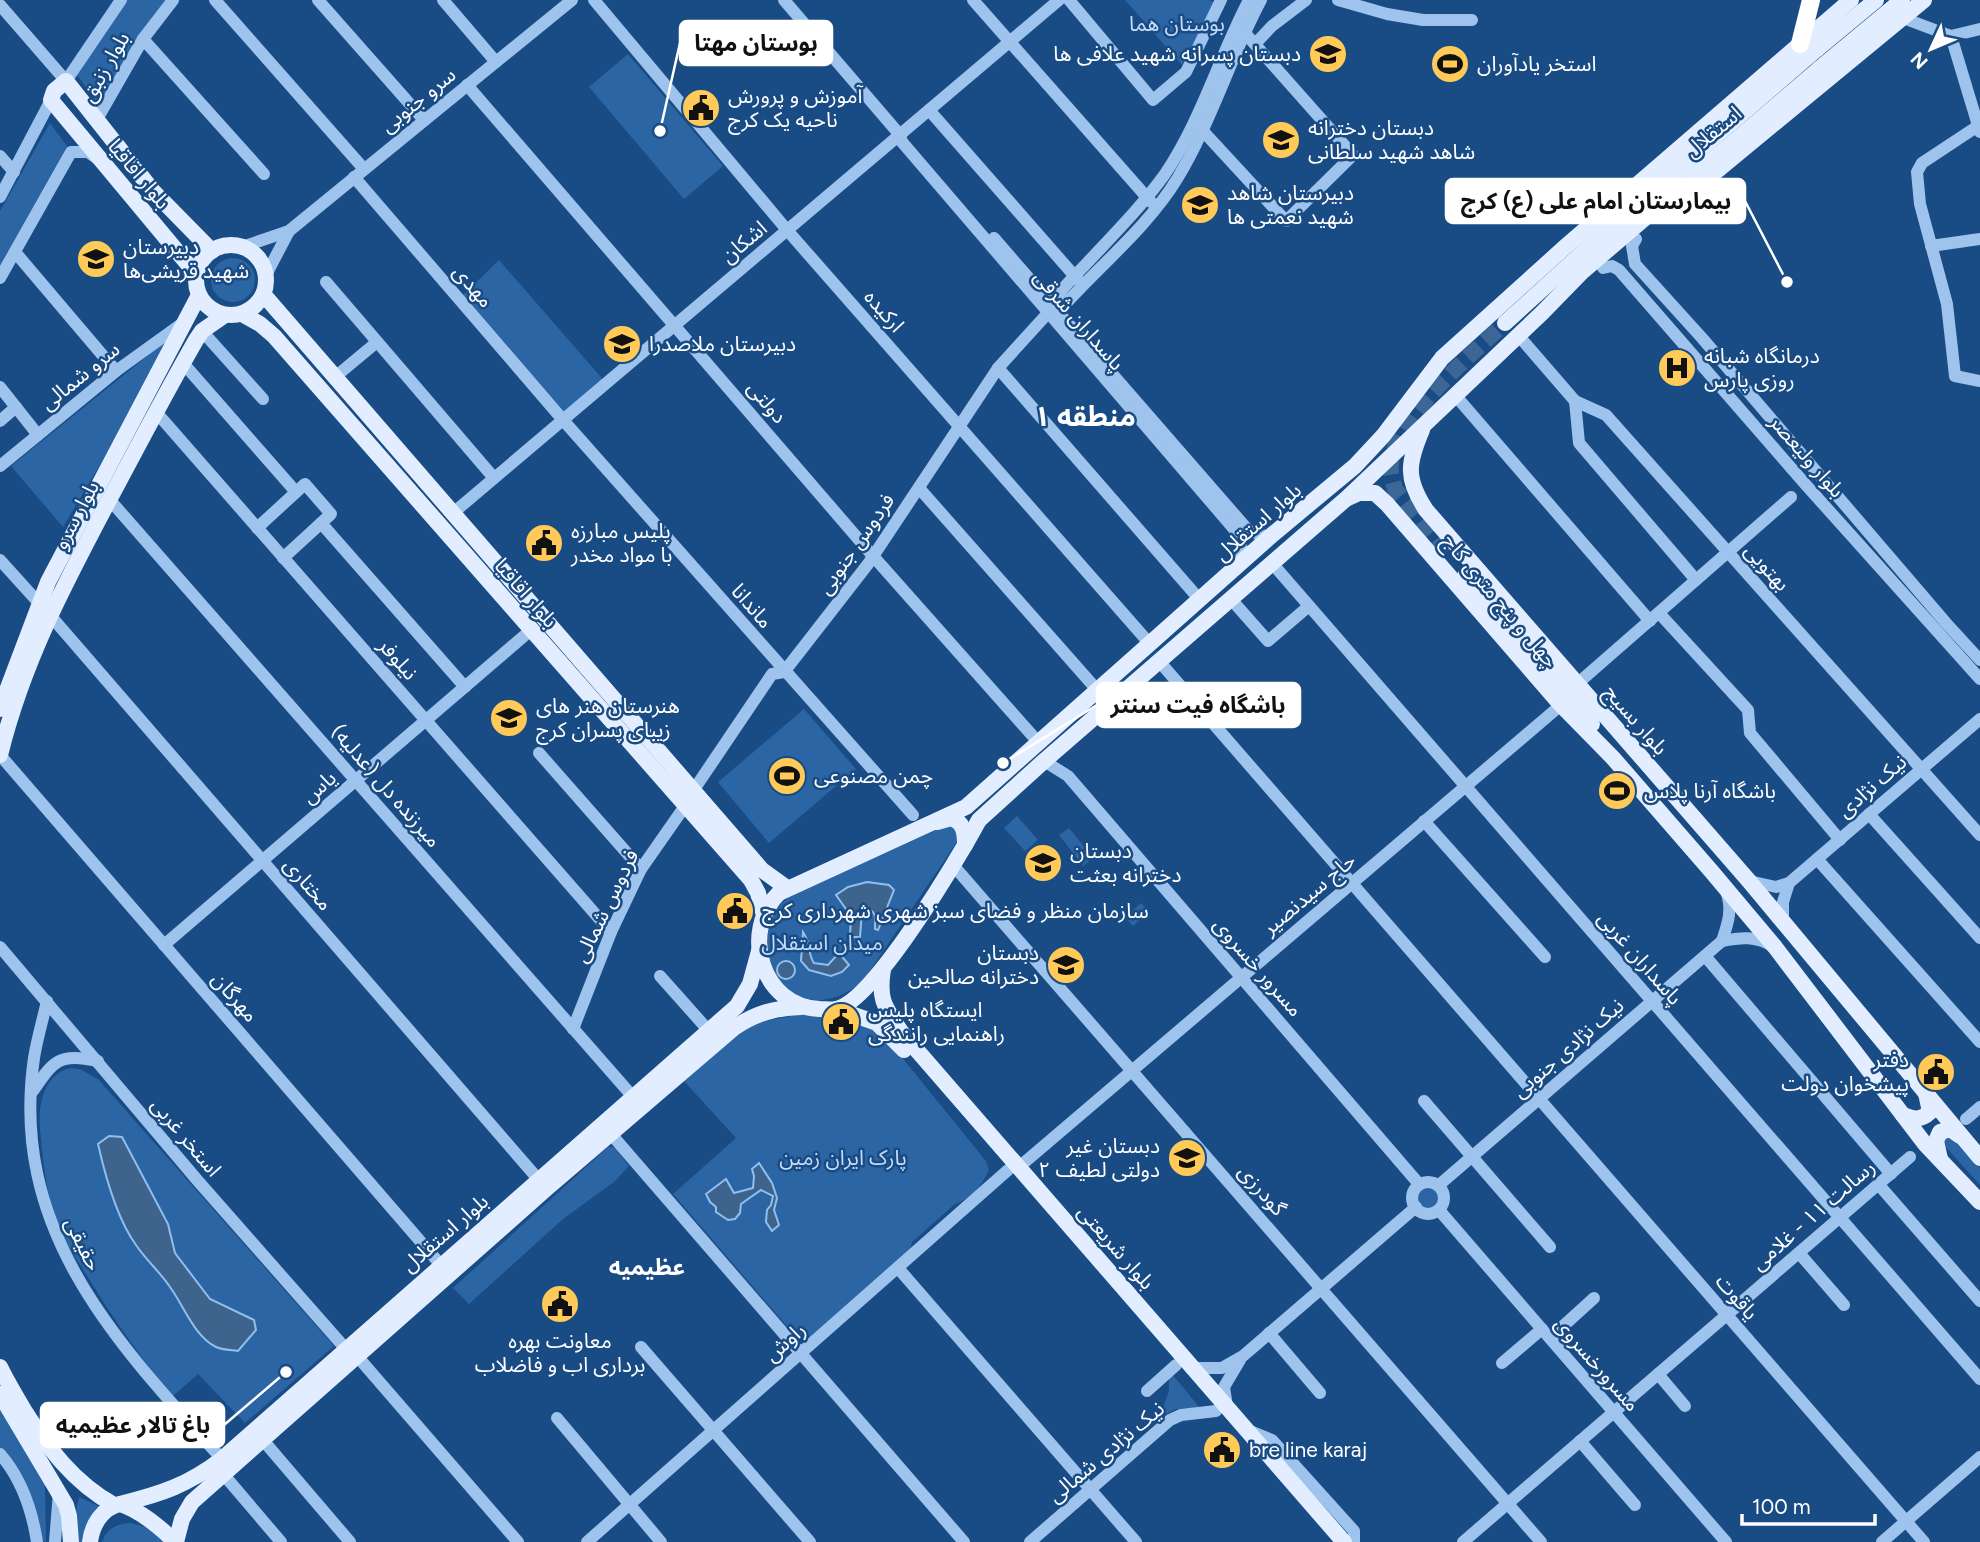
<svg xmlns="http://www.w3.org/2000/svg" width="1980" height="1542" viewBox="0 0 1980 1542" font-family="Figtree,'Noto Sans Arabic',sans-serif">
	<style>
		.green { fill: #2c65a3 }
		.water { fill: #3e638d; stroke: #90bfee; stroke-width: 2 }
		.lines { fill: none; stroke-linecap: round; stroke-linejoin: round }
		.major-tunnel { stroke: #3c6696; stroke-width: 16; stroke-dasharray: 16 8; stroke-linecap: butt }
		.minor { stroke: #9ec3ec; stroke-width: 12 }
		.major { stroke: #e2eeff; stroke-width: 16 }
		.highway { stroke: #fff; stroke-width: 18 }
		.major-bridge { stroke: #e2eeff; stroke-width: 16 }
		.labels { text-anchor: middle; stroke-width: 5; stroke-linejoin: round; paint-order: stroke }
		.park-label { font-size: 21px; fill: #c3ddf9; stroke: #194b84 }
		.poi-label { font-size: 21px; fill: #fff; stroke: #194b84; text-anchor: start }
		.street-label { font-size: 21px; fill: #fff; stroke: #194b84 }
		.neighbourhood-label { font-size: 23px; font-weight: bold; fill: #fff; stroke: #194b84 }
		.district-label { font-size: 28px; font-weight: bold; fill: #fff; stroke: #194b84 }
		.leader { fill: none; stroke: #fff; stroke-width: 2.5 }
		.callout-dot { fill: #fff; stroke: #194b84; stroke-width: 2.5 }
		.callout { fill: #fff; stroke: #fff; stroke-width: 2.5 }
		.callout-label { font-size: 23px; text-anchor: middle; font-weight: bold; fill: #111 }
	</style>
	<rect width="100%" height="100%" fill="#194b84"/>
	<g class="green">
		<path d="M127,0H167L99,106L77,75Z"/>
		<path d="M1125,0H1209L1214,2L1182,65Z"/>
		<path d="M628,54L723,166L684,199L589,87Z"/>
		<path d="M50,123L67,146L0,266V211Z"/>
		<circle cx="233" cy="280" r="22"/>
		<path d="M499,260L606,383L563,420L459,299Z"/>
		<path d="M166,341L103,460L63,527L11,466Z"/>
		<path d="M804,709L856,769L769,843L718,782Z"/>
		<path d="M1017,816L1038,840L1025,851L1004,828Z"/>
		<path d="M955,823L959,839L863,981C792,1040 736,948 783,902C798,888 822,881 840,873C876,857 912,841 948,824Z"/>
		<path d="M1069,828L1093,858L1083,866L1059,835Z"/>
		<path d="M1141,903L1149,912L1133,926L1125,917Z"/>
		<path d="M796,1015H812L848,1020L874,1030L900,1055L986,1161L989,1170C982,1186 971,1199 955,1204L912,1242L908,1257L807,1343L797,1338L673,1194L736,1138L683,1080L750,1024Z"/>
		<path d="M70,1068L80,1069L98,1079L334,1346L245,1423L198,1374L172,1397C142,1359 114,1320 89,1279C78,1261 65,1243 57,1223C46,1193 43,1161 40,1129C38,1106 43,1075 70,1068Z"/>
		<path d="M1943,1136L1957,1141L1980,1168V1185L1943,1144Z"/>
		<path d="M608,1147H614L629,1166L614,1182L563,1219L469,1304L453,1288Z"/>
		<circle cx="1429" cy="1198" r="15"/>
		<path d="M1172,1374L1200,1408L1176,1409L1160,1417L1169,1390V1376Z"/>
		<path d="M0,1410L17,1432L45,1484L46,1542L42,1540L12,1463L0,1448Z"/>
		<path d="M79,1497L103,1508L84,1542H75L76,1511Z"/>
		<path d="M131,1523L149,1528L164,1542H102C106,1529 118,1523 131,1523Z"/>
	</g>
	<g class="water">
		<path d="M867,882L889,885L894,890L878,930L875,929C875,919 877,911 866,908L862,911L860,937H850L851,916L836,895L848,887Z"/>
		<path d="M803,932C812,945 807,953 814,963L828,965L839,953L849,965L842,972L831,976L809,970L801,961Z"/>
		<circle cx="786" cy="970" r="9"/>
		<path d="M109,1136L122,1137L168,1224L175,1253L210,1299L254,1320L256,1330L238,1351C231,1350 222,1350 216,1347C194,1336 184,1306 170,1287C160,1272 146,1260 136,1245C117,1219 105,1175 98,1144Z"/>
		<path d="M759,1163L772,1183L777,1198L774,1210L779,1225L772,1231L766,1222L767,1210L771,1205L773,1196L761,1190L741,1204L740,1213L735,1219L728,1220L716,1212V1207L710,1202L706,1194L726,1179L734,1193L753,1188L754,1176L752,1169Z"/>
	</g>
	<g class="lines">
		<path class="major-tunnel" d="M1445,553L1395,489C1392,479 1389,469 1392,458C1402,412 1471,355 1505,323"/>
		<g class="minor">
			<path d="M215,0L364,169"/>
			<path d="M318,0L424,120"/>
			<path d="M443,0L496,62"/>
			<path d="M594,0L787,230L1150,644"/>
			<path d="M784,0L900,135L902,142L1240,536L1242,553L1239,566"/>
			<path d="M973,0L1151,202"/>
			<path d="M1069,0L1153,100L1186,72L1221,0"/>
			<path d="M1338,0L1387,14L1423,20H1472"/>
			<path d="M0,5L66,81L121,0"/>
			<path d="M1903,18L1951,36"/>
			<path d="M1951,36L1980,132"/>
			<path d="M1951,36L1980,29"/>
			<path d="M143,39L264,174"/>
			<path d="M1255,44L1272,26L1306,0"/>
			<path d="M467,85L873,556L1039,743"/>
			<path d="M929,110L1079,281"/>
			<path d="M96,121L143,39L173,0"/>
			<path d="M1978,126L1922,163L1917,172L1920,204L1947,304L1955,376L1980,381"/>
			<path d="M1202,130L1286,221L1353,155L1244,32"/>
			<path d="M0,156L14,172"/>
			<path d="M354,177L563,420L913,815"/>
			<path d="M0,197L51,100"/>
			<path d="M994,238L1248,530L1262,536L1272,535"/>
			<path d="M1636,239L1632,246L1635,264L1702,338L1946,623L1980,660"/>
			<path d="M1931,246L1980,239"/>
			<path d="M242,247L289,231L572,0"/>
			<path d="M15,252L116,371"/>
			<path d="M1603,268L1612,266L1619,270L1806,485L1980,679"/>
			<path d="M266,275L289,231"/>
			<path d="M0,278L71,152H88L98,159"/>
			<path d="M326,282L494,478"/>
			<path d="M1052,312L1059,311C1096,269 1148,227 1177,179C1211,123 1230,58 1261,0"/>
			<path d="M202,331L263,399"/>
			<path d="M1518,335L1575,401L1606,415L1980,835"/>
			<path d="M183,363L296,492"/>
			<path d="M998,368L1200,600"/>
			<path d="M335,377L377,342"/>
			<path d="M0,387L38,435"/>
			<path d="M1455,395L1650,621"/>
			<path d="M1575,401L1579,443L1696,580"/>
			<path d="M156,412L611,932"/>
			<path d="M0,421L16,407"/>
			<path d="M0,466L116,371L184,322"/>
			<path d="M919,488L1098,691"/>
			<path d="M109,499L634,1098"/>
			<path d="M453,513L1059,0"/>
			<path d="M321,523L465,687"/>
			<path d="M257,528L305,484L331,514L283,558"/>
			<path d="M0,560L38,602"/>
			<path d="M1271,562L1980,1379"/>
			<path d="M1230,598L1268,641L1309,606"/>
			<path d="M1659,613L1748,710L1750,733L1840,840"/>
			<path d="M49,614L538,1179"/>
			<path d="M1158,660L1924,1542"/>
			<path d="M1577,684L1791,497"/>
			<path d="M539,753L641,869"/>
			<path d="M0,755L446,1271"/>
			<path d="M1044,761L1068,776L1419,1184"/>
			<path d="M693,791L772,674L784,672L868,564L998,368L1048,313C1055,294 1073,278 1087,263C1114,234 1142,206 1165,174C1201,121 1219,57 1249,0"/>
			<path d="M1869,814L1980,938"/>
			<path d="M1424,821L1545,957"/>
			<path d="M1817,859L1980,1042"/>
			<path d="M953,865L1541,1542"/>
			<path d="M1749,881L1776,887L1789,883L1980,719"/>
			<path d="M1783,921V902L1789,883"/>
			<path d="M1722,941C1728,923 1733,909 1726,891"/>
			<path d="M164,945L531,630"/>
			<path d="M0,947L198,1181L345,1348"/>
			<path d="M1705,956L1891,1174"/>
			<path d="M660,976L709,1031"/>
			<path d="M47,1001C43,1019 37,1039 34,1058C9,1230 115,1341 222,1459"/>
			<path d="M573,1029L611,932L641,869L685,806"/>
			<path d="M33,1091C54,1060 59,1053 98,1061"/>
			<path d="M1424,1101L1550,1247"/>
			<path d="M1966,1119L1980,1107"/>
			<path d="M611,1134L964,1542"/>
			<path d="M1019,1167L1561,705"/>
			<circle cx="1428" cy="1198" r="16"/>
			<path d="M1439,1185L1722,941C1742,937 1755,936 1773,946"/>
			<path d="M1879,1185L1980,1301"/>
			<path d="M1439,1210L1726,1542"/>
			<path d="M1799,1253L1844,1305"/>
			<path d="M898,1268L1136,1542"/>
			<path d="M1269,1333L1320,1393"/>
			<path d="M1550,1338L1594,1298"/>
			<path d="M641,1347L810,1542"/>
			<path d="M357,1356L518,1542"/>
			<path d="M1502,1363L1542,1329"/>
			<path d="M1193,1368H1222L1243,1356L1416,1207"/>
			<path d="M1658,1374L1685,1406"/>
			<path d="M1147,1391L1176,1365"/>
			<path d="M1227,1407L1224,1387L1240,1360"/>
			<path d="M557,1418L661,1542"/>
			<path d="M1250,1431L1272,1440L1354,1531V1542"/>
			<path d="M262,1439L350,1542"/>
			<path d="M1580,1441L1635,1505"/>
			<path d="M0,1454C21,1478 32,1510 37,1542"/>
			<path d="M224,1475L281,1542"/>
			<path d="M55,1542L59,1492"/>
			<path d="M587,1542L1008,1170"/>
			<path d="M1030,1542L1170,1420L1181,1415L1216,1411"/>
			<path d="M1463,1542L1910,1157"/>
			<path d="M1882,1542L1980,1457"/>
		</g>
		<g class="major">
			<path d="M1696,188L1924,0"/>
			<circle cx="231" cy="280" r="35"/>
			<path d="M196,274L51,100L54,91L66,81L153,191L212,251"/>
			<path d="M264,295L762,870L787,888"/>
			<path d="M242,314L260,324L274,336L751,880L758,893L763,912"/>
			<path d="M1505,323L1601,236L1817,49"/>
			<path d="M1422,430C1408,463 1405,478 1426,510L1749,881L1980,1158"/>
			<path d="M1348,498L1359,493H1375L1387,504L1561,705L1613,758L1712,872L1775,947L1925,1144L1980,1202"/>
			<path d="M1465,576L1592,724"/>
			<path d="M0,709L48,582L199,295"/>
			<path d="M0,755C23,662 65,583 109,500C138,446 166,392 196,340L202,331L225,315"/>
			<path d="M937,822L951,818C964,822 965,833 965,845C945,879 871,1002 836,1009C832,1010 825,1009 820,1009C761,1007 740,931 779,893L966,807L1272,535L1355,466L1383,436L1442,358L1565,247L1851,0"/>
			<path d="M965,845L979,820L1044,761L1347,498L1542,313L1582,272L1819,69"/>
			<path d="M883,969C878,1001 885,1007 902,1033L1344,1542"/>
			<path d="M837,1009L877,1023L904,1050"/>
			<path d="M1903,1115C1914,1119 1920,1121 1930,1112L1926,1093"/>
			<path d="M1940,1159L1936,1141L1940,1132L1950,1129L1960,1136"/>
			<path d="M0,1367C7,1382 16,1396 24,1410C49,1449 73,1482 114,1505"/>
			<path d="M0,1394L66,1505L69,1516L71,1542"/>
			<path d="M120,1504C161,1494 188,1485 222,1459L737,1006L750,984L759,951"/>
			<path d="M90,1542C92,1525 102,1508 120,1504C141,1511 159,1526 175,1542"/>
			<path d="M176,1542L182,1519L192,1502L547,1188L734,1028C756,1013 775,1008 801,1007"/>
		</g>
		<path class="highway" d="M1800,44L1811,0"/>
		<g class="major-bridge">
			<path d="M1817,49L1876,0"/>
			<path d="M1819,69L1902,0"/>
		</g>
	</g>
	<defs>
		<symbol id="school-disc" viewBox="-11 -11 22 22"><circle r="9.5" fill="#ffca58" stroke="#194b84"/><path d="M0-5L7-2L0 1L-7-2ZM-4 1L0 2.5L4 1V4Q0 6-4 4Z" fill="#111"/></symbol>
		<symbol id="stadium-disc" viewBox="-11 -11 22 22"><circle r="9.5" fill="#ffca58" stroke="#194b84"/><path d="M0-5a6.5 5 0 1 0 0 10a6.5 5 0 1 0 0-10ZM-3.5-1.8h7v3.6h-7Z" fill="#111"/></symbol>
		<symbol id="civic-disc" viewBox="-11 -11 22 22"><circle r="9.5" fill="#ffca58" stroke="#194b84"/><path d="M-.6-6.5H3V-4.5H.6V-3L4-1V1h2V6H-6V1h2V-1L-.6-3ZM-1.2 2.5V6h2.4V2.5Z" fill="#111"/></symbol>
		<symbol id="hospital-disc" viewBox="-11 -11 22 22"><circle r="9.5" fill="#ffca58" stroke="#194b84"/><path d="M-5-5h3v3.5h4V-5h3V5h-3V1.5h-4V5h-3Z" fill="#111"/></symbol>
	</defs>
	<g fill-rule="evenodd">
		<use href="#school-disc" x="1306" y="32" width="44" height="44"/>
		<use href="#stadium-disc" x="1428" y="42" width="44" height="44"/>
		<use href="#civic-disc" x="679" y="86" width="44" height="44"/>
		<use href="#school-disc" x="1259" y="118" width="44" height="44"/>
		<use href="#school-disc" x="1178" y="183" width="44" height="44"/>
		<use href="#school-disc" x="74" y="237" width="44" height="44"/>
		<use href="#school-disc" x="600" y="322" width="44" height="44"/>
		<use href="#hospital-disc" x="1655" y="346" width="44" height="44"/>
		<use href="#civic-disc" x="522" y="521" width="44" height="44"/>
		<use href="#school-disc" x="487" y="696" width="44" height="44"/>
		<use href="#stadium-disc" x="765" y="754" width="44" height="44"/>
		<use href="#stadium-disc" x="1595" y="769" width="44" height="44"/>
		<use href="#school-disc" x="1021" y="841" width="44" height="44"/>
		<use href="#civic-disc" x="713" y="889" width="44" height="44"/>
		<use href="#school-disc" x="1044" y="943" width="44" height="44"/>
		<use href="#civic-disc" x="819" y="1000" width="44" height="44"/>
		<use href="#civic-disc" x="1914" y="1050" width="44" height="44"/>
		<use href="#school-disc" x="1165" y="1136" width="44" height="44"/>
		<use href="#civic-disc" x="538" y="1282" width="44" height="44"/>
		<use href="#civic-disc" x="1200" y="1428" width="44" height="44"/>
	</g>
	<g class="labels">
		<g class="park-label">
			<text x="1177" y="31">بوستان هما</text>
			<text x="822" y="950">میدان استقلال</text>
			<text x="843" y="1165">پارک ایران زمین</text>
		</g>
		<g class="poi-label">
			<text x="1301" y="61" text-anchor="end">دبستان پسرانه شهید علافی ها</text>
			<text x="1477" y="71">استخر یادآوران</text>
			<text x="728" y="103">آموزش و پرورش<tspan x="728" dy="24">ناحیه یک کرج</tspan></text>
			<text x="1308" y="135">دبستان دخترانه<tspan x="1308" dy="24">شاهد شهید سلطانی</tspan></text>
			<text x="1227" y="200">دبیرستان شاهد<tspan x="1227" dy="24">شهید نعمتی ها</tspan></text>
			<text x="123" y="254">دبیرستان<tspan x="123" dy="24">شهید قریشی‌ها</tspan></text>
			<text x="649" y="351">دبیرستان ملاصدرا</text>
			<text x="1704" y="363">درمانگاه شبانه<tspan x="1704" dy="24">روزی پارس</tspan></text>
			<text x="571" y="538">پلیس مبارزه<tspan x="571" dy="24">با مواد مخدر</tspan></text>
			<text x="536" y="713">هنرستان هنر های<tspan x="536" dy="24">زیبای پسران کرج</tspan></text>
			<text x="814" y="783">چمن مصنوعی</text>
			<text x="1644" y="798">باشگاه آرنا پلاس</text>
			<text x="1070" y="858">دبستان<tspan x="1070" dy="24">دخترانه بعثت</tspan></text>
			<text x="762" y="918">سازمان منظر و فضای سبز شهری شهرداری کرج</text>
			<text x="1039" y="960" text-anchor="end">دبستان<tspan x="1039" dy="24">دخترانه صالحین</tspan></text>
			<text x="868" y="1017">ایستگاه پلیس<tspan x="868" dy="24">راهنمایی رانندگی</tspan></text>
			<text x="1909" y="1067" text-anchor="end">دفتر<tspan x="1909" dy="24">پیشخوان دولت</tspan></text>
			<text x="1160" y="1153" text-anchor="end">دبستان غیر<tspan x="1160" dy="24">دولتی لطیف ۲</tspan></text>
			<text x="560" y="1348" text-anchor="middle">معاونت بهره<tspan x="560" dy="24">برداری اب و فاضلاب</tspan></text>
			<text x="1249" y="1457">bre line karaj</text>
		</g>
		<g class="street-label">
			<text transform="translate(105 67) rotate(-60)" y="7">بلوار زنبق</text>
			<text transform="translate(418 100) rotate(-39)" y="7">سرو جنوبی</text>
			<text transform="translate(1713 132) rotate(-40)" y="7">استقلال</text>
			<text transform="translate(139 174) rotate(50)" y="7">بلوار اقاقیا</text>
			<text transform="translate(744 242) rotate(-40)" y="7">اشکان</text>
			<text transform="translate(473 286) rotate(49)" y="7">مهدی</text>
			<text transform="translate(884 311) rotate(49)" y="7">ارکیده</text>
			<text transform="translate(1079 320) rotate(49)" y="7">پاسداران شرقی</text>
			<text transform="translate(80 376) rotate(-39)" y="7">سرو شمالی</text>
			<text transform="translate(767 402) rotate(50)" y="7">دولتی</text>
			<text transform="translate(1807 456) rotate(49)" y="7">بلوار ولیعصر</text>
			<text transform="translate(76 515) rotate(-62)" y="7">بلوار سرو</text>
			<text transform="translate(1258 522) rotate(-41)" y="7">بلوار استقلال</text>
			<text transform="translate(856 544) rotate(-55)" y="7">فردوس جنوبی</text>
			<text transform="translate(1767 567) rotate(48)" y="7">بهتویی</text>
			<text transform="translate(526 593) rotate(49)" y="7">بلوار اقاقیا</text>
			<text transform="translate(1500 601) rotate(50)" y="7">چهل و پنج متری کاج</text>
			<text transform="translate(752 606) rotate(49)" y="7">ماندانا</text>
			<text transform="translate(398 659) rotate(49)" y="7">نیلوفر</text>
			<text transform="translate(1636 720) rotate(49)" y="7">بلوار بسیج</text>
			<text transform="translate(386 786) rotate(49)" y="7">میرزنده دل (عدلیه)</text>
			<text transform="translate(1872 786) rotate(-41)" y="7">نیک نژادی</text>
			<text transform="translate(319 787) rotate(-41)" y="7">یاس</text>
			<text transform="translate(308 884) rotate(49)" y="7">مختاری</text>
			<text transform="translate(1309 894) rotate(-40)" y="7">حاج سیدنصیر</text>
			<text transform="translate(606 906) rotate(-64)" y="7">فردوس شمالی</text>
			<text transform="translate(1640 958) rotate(49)" y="7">پاسداران غربی</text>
			<text transform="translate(1258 967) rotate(49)" y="7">مسرور خسروی</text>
			<text transform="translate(235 997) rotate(49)" y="7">مهرگان</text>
			<text transform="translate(1568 1048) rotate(-41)" y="7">نیک نژادی جنوبی</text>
			<text transform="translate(186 1137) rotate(50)" y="7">استخر غربی</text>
			<text transform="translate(1262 1190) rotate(49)" y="7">گودرزی</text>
			<text transform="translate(1813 1215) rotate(-41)" y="7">رسالت ۱۱ - غلامی</text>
			<text transform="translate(445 1233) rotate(-41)" y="7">بلوار استقلال</text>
			<text transform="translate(83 1244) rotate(64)" y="7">حقیقی</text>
			<text transform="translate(1116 1247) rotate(49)" y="7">بلوار شریعتی</text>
			<text transform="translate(1737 1297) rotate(49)" y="7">یاقوت</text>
			<text transform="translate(785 1342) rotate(-42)" y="7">راوش</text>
			<text transform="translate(1597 1364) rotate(49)" y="7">مسرورخسروی</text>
			<text transform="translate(1106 1452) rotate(-40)" y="7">نیک نژادی شمالی</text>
		</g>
		<g class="neighbourhood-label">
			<text x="647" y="1275">عظیمیه</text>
		</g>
		<g class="district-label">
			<text x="1085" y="426">منطقه ۱</text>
		</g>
	</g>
	<path class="leader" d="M660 131L680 43M1787 282L1745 201M1003 763L1097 705M286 1372L224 1425"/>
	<g class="callout-dot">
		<circle cx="660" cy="131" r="7"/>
		<circle cx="1787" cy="282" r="7"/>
		<circle cx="1003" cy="763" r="7"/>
		<circle cx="286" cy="1372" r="7"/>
	</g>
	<g class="callout">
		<rect x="680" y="21" width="152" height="44" rx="7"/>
		<rect x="1446" y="179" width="299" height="44" rx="7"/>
		<rect x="1097" y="683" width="203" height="44" rx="7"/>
		<rect x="41" y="1403" width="183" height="44" rx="7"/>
	</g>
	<g class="callout-label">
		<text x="756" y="51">بوستان مهتا</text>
		<text x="1596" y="209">بیمارستان امام علی (ع) کرج</text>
		<text x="1198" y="713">باشگاه فیت سنتر</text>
		<text x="133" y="1433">باغ تالار عظیمیه</text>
	</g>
	<g transform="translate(1931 49) rotate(226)" stroke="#194b84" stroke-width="5" paint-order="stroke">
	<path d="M0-5L12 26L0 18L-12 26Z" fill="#ffffff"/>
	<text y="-10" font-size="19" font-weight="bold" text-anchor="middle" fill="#ffffff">N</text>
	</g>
	<path d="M1742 1514v10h133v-10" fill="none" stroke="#ffffff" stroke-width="3.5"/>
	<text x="1752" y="1514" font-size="21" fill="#ffffff" stroke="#194b84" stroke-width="5" paint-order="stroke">100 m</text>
</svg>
